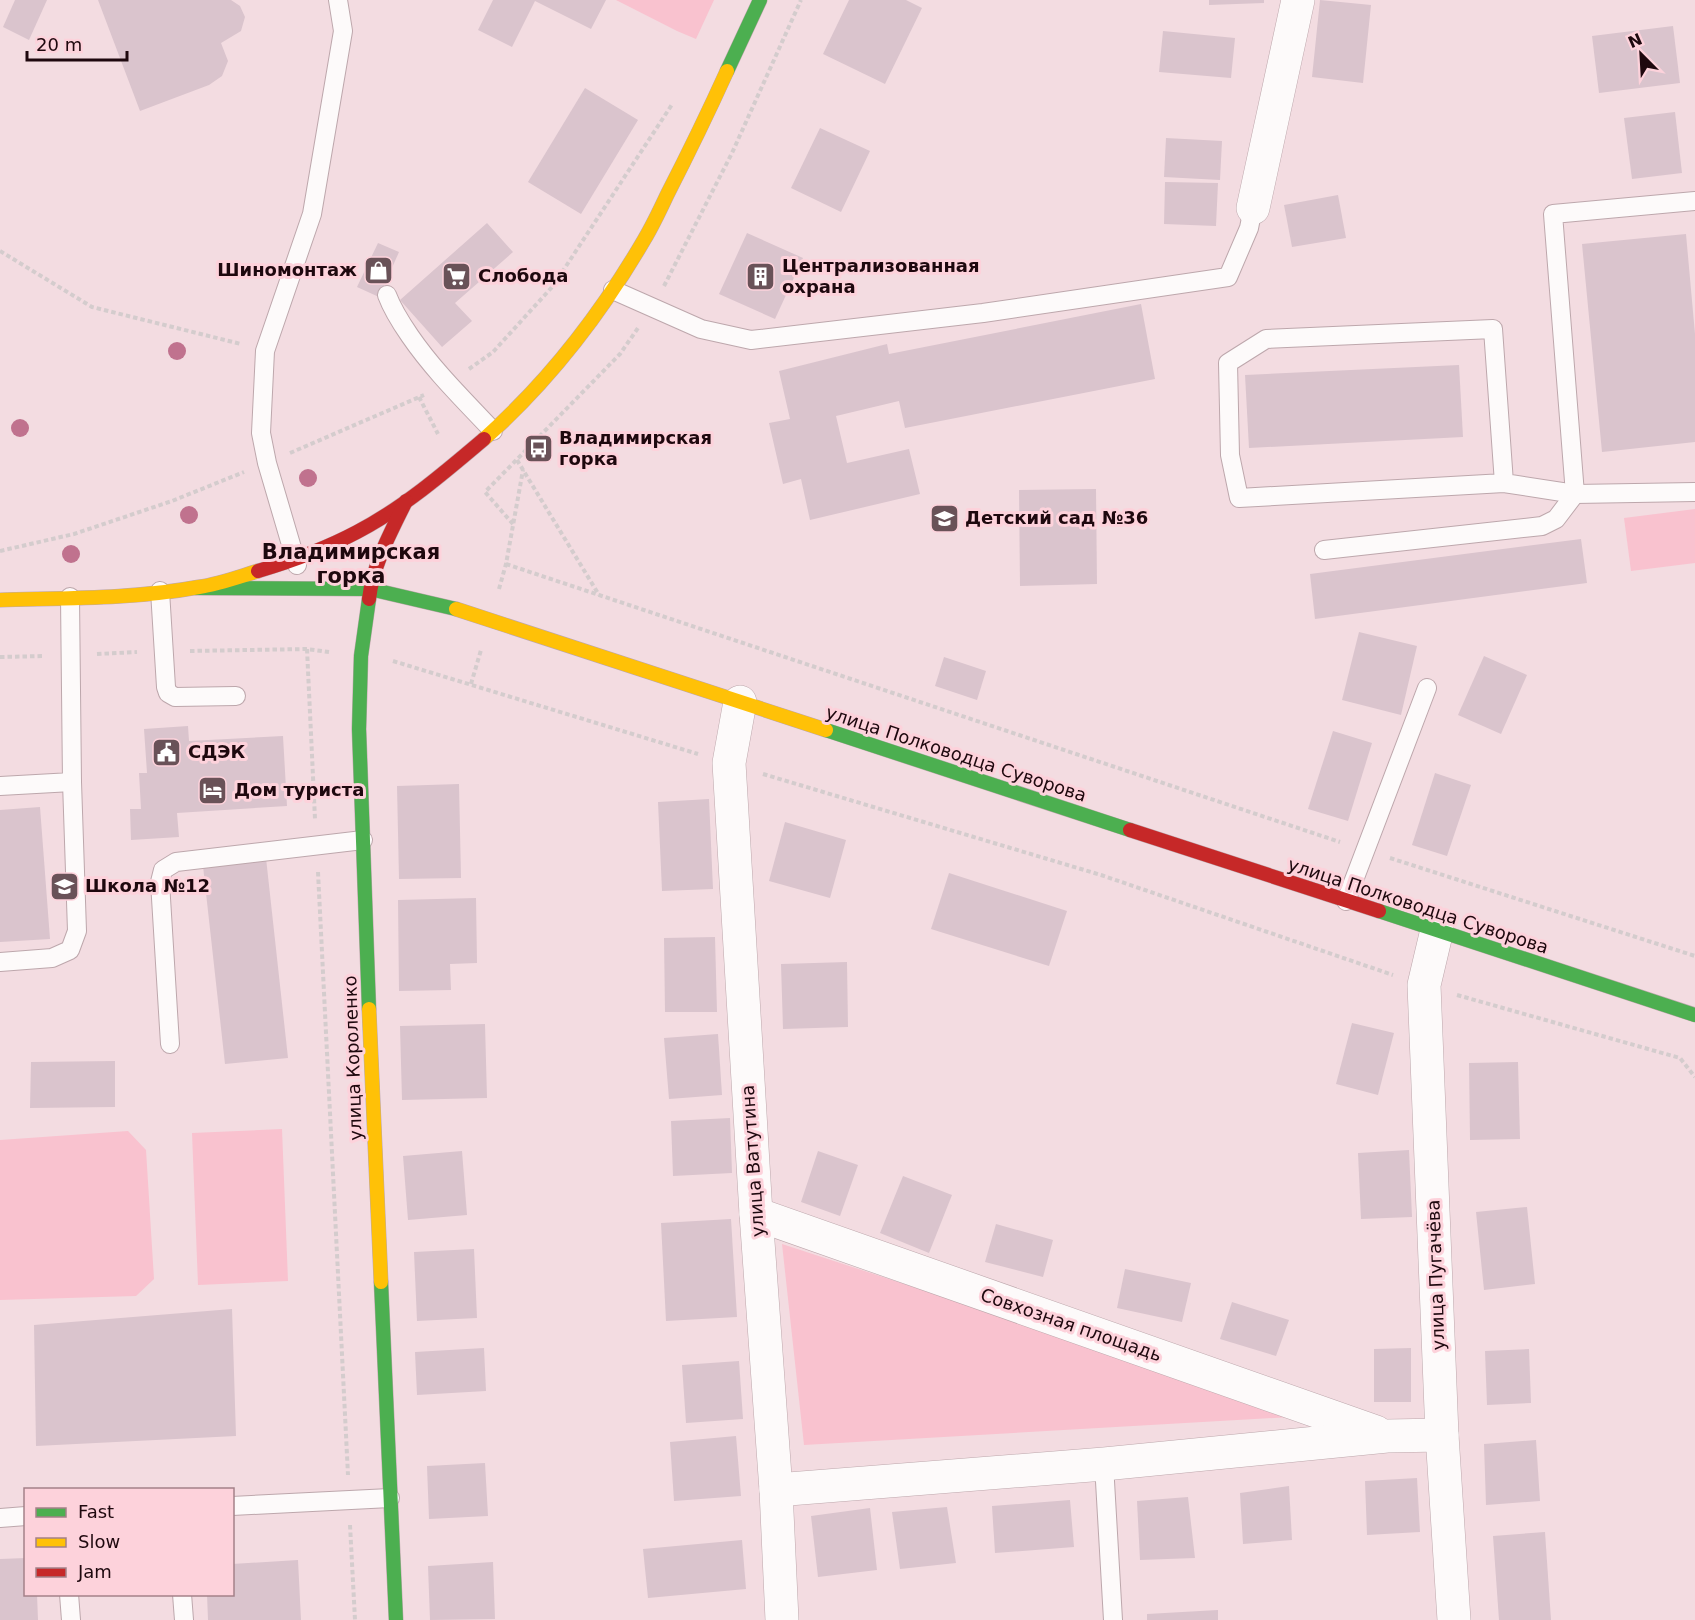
<svg xmlns="http://www.w3.org/2000/svg" width="1695" height="1620" viewBox="0 0 1695 1620" font-family="'DejaVu Sans',sans-serif">
	<style>
		.green { fill: #f9c2cf }
		.building { fill: #dac4cd }
		.lines { fill: none; stroke-linecap: round; stroke-linejoin: round }
		.lane-casing { stroke: #bda7ac; stroke-width: 20 }
		.street-casing { stroke: #bda7ac; stroke-width: 34 }
		.fast-casing { stroke: #bda7ac; stroke-width: 15 }
		.slow-casing { stroke: #bda7ac; stroke-width: 15 }
		.jam-casing { stroke: #bda7ac; stroke-width: 15 }
		.path { stroke: #d4cccd; stroke-width: 4; stroke-dasharray: 4.5 3; stroke-linecap: butt }
		.lane { stroke: #fdfafa; stroke-width: 18 }
		.street { stroke: #fdfafa; stroke-width: 33 }
		.fast { stroke: #4caf50; stroke-width: 14 }
		.slow { stroke: #ffc107; stroke-width: 14 }
		.jam { stroke: #c62828; stroke-width: 14 }
		.tree { fill: #c0728e }
		.labels { text-anchor: middle; stroke-width: 6; stroke-linejoin: round; paint-order: stroke }
		.poi-label { font-size: 18px; font-weight: bold; fill: #1e080e; stroke: #fdd2db; text-anchor: start }
		.street-label { font-size: 18px; fill: #1e080e; stroke: #fdd2db }
		.quarter-label { font-size: 21px; font-weight: bold; fill: #1e080e; stroke: #fdd2db }
	</style>
	<rect width="100%" height="100%" fill="#f3dce1"/>
	<g class="green">
		<path d="M616,0H714L696,39L677,31Z"/>
		<path d="M1695,509V563L1631,571L1624,518Z"/>
		<path d="M282,1129L288,1281L198,1285L192,1133Z"/>
		<path d="M128,1131L146,1150L154,1279L136,1296L0,1300V1140Z"/>
		<path d="M782,1244L1308,1416L804,1445Z"/>
	</g>
	<g class="building">
		<path d="M15,0H47L29,40L3,27Z"/>
		<path d="M98,0H231L240,6L245,17L241,31L221,43L228,61L222,76L209,85L140,111Z"/>
		<path d="M493,0H606L591,29L535,1L512,47L478,30Z"/>
		<path d="M849,0H906L922,8L885,84L823,54Z"/>
		<path d="M1209,0H1264V3L1209,5Z"/>
		<path d="M1320,0L1371,5L1363,83L1312,77Z"/>
		<path d="M1673,26L1680,83L1599,93L1592,36Z"/>
		<path d="M1163,31L1235,38L1231,78L1159,72Z"/>
		<path d="M585,88L638,120L581,214L528,182Z"/>
		<path d="M1675,112L1682,173L1632,179L1624,118Z"/>
		<path d="M820,128L870,151L841,212L791,188Z"/>
		<path d="M1166,138L1222,141L1220,180L1164,177Z"/>
		<path d="M1165,182L1218,183L1216,226L1164,224Z"/>
		<path d="M1338,195L1346,238L1292,247L1284,205Z"/>
		<path d="M487,223L513,252L455,303L472,321L442,347L400,300Z"/>
		<path d="M747,233L803,258L775,319L719,294Z"/>
		<path d="M1686,234L1695,334V442L1602,452L1582,244Z"/>
		<path d="M378,243L399,252L379,297L357,287Z"/>
		<path d="M1141,304L1155,379L905,428L899,401L836,416L847,463L909,449L920,494L810,520L801,479L783,484L769,423L790,419L779,371L887,344L889,354Z"/>
		<path d="M1459,365L1463,437L1249,448L1245,375Z"/>
		<path d="M1096,489L1097,584L1020,586L1019,490Z"/>
		<path d="M1581,539L1587,583L1315,619L1310,574Z"/>
		<path d="M1359,632L1417,646L1401,715L1342,700Z"/>
		<path d="M1484,656L1527,675L1501,734L1458,715Z"/>
		<path d="M944,657L986,671L977,700L935,686Z"/>
		<path d="M188,726L189,741L283,736L287,806L177,813L179,837L131,840L130,809H141L139,773H147L144,729Z"/>
		<path d="M1333,731L1372,743L1348,821L1308,809Z"/>
		<path d="M1435,773L1471,785L1447,856L1412,845Z"/>
		<path d="M459,784L461,878L399,879L397,786Z"/>
		<path d="M709,799L713,889L662,891L658,802Z"/>
		<path d="M40,807L50,939L0,942V810Z"/>
		<path d="M785,822L846,840L830,898L769,881Z"/>
		<path d="M266,858L288,1058L225,1064L203,866Z"/>
		<path d="M949,873L1067,911L1049,966L931,929Z"/>
		<path d="M476,898L477,963L450,964L451,990L399,991L398,900Z"/>
		<path d="M715,937L717,1012H665L664,938Z"/>
		<path d="M847,962L848,1027L783,1029L781,964Z"/>
		<path d="M1352,1023L1394,1033L1378,1095L1336,1084Z"/>
		<path d="M485,1024L487,1098L402,1100L400,1026Z"/>
		<path d="M718,1034L722,1095L669,1099L664,1038Z"/>
		<path d="M115,1061V1107L30,1108L31,1062Z"/>
		<path d="M1518,1062L1520,1139L1470,1140L1469,1063Z"/>
		<path d="M730,1118L732,1173L673,1176L671,1121Z"/>
		<path d="M1409,1150L1412,1217L1361,1219L1358,1153Z"/>
		<path d="M462,1151L467,1215L408,1220L403,1156Z"/>
		<path d="M818,1151L858,1165L840,1216L801,1202Z"/>
		<path d="M903,1176L952,1195L929,1253L880,1233Z"/>
		<path d="M1527,1207L1535,1284L1484,1290L1476,1212Z"/>
		<path d="M731,1219L737,1317L666,1321L661,1223Z"/>
		<path d="M996,1224L1053,1240L1043,1277L985,1262Z"/>
		<path d="M474,1249L477,1318L417,1321L414,1252Z"/>
		<path d="M1125,1269L1191,1283L1182,1322L1117,1308Z"/>
		<path d="M1232,1302L1289,1320L1276,1356L1220,1339Z"/>
		<path d="M232,1309L236,1436L36,1446L34,1325Z"/>
		<path d="M484,1348L486,1391L417,1395L415,1352Z"/>
		<path d="M1411,1348V1402H1374V1349Z"/>
		<path d="M1529,1349L1531,1403L1487,1405L1485,1351Z"/>
		<path d="M739,1361L743,1419L686,1423L682,1365Z"/>
		<path d="M736,1436L741,1496L674,1501L670,1442Z"/>
		<path d="M1536,1440L1540,1501L1486,1505L1484,1444Z"/>
		<path d="M485,1463L488,1516L429,1519L427,1466Z"/>
		<path d="M1417,1478L1420,1532L1367,1535L1365,1481Z"/>
		<path d="M1289,1486L1292,1540L1243,1544L1240,1493Z"/>
		<path d="M1188,1497L1195,1558L1140,1560L1137,1501Z"/>
		<path d="M1070,1500L1074,1547L995,1553L992,1506Z"/>
		<path d="M947,1507L956,1563L900,1569L892,1512Z"/>
		<path d="M870,1508L877,1570L818,1577L811,1516Z"/>
		<path d="M1545,1532L1551,1620H1499L1493,1536Z"/>
		<path d="M742,1540L746,1589L648,1598L643,1549Z"/>
		<path d="M26,1558V1594H37L38,1620H0V1559Z"/>
		<path d="M298,1560L301,1620H208L207,1594H232V1564Z"/>
		<path d="M493,1562L495,1619L430,1620L428,1566Z"/>
		<path d="M1218,1610V1620H1147V1614Z"/>
	</g>
	<g class="lines">
		<defs>
			<g id="lane">
				<path d="M613,290L701,329L751,340L983,313L1228,277L1249,228L1253,208"/>
				<path d="M387,295C393,311 401,323 410,336C434,371 464,400 493,431"/>
				<path d="M1504,483L1493,329L1266,339L1228,363L1230,455L1239,498L1504,483L1575,494L1695,492"/>
				<path d="M1324,550L1542,526L1556,519L1575,494L1553,214L1695,201"/>
				<path d="M297,565L267,463L261,433L265,351L312,214L343,31L338,0"/>
				<path d="M160,591L166,687L168,693L175,697L236,696"/>
				<path d="M0,786L72,782L70,597"/>
				<path d="M1346,901L1427,688"/>
				<path d="M0,962L52,958L70,950L77,931L72,782"/>
				<path d="M170,1044L160,882L163,870L176,862L363,840"/>
				<path d="M1104,1464L1113,1620"/>
				<path d="M232,1506L390,1498"/>
				<path d="M0,1518L26,1516"/>
				<path d="M69,1594L71,1620"/>
				<path d="M182,1594L184,1620"/>
			</g>
			<g id="street">
				<path d="M1253,208L1298,0"/>
				<path d="M740,702L729,763L756,1214L776,1490L782,1620"/>
				<path d="M1437,930L1424,985L1442,1435L1454,1620"/>
				<path d="M756,1214L1376,1432"/>
				<path d="M776,1490L1104,1464L1387,1436L1442,1435"/>
			</g>
			<g id="fast">
				<path d="M727,71L760,0"/>
				<path d="M196,588L370,589L456,609"/>
				<path d="M369,599L361,656L359,729L369,1009"/>
				<path d="M826,730L1130,830"/>
				<path d="M1379,911L1695,1015"/>
				<path d="M381,1282L396,1620"/>
			</g>
			<g id="slow">
				<path d="M484,439C547,383 602,312 644,240C653,225 660,210 667,195C688,154 708,113 727,71"/>
				<path d="M0,600C66,598 134,599 199,587C219,584 238,577 258,571"/>
				<path d="M456,609L826,730"/>
				<path d="M369,1009L381,1282"/>
			</g>
			<g id="jam">
				<path d="M258,571C292,561 325,549 357,532C403,508 444,473 484,439"/>
				<path d="M369,599C373,564 391,532 406,501"/>
				<path d="M1130,830L1379,911"/>
			</g>
		</defs>
		<use href="#lane" class="lane-casing"/>
		<use href="#street" class="street-casing"/>
		<use href="#fast" class="fast-casing"/>
		<use href="#slow" class="slow-casing"/>
		<use href="#jam" class="jam-casing"/>
		<g class="path">
			<path d="M0,251L92,307L241,344"/>
			<path d="M664,286L732,153L801,0"/>
			<path d="M469,369L493,352L553,286L673,103"/>
			<path d="M419,397L438,434"/>
			<path d="M290,453L424,395"/>
			<path d="M517,460L599,595"/>
			<path d="M513,524L485,492L620,354L638,328"/>
			<path d="M0,551L74,534L172,501L244,472"/>
			<path d="M506,564L1340,842"/>
			<path d="M499,589L506,564L523,470"/>
			<path d="M307,649L315,819"/>
			<path d="M190,651L307,649L329,652"/>
			<path d="M97,654L137,652"/>
			<path d="M0,657L44,656"/>
			<path d="M393,661L698,754"/>
			<path d="M471,684L481,650"/>
			<path d="M763,774L1101,875L1393,975"/>
			<path d="M1390,858L1695,956"/>
			<path d="M318,872L348,1475"/>
			<path d="M1457,995L1680,1058L1695,1077"/>
			<path d="M350,1525L355,1620"/>
		</g>
		<use href="#lane" class="lane"/>
		<use href="#street" class="street"/>
		<use href="#fast" class="fast"/>
		<use href="#slow" class="slow"/>
		<use href="#jam" class="jam"/>
	</g>
	<g class="tree">
		<circle cx="177" cy="351" r="9"/>
		<circle cx="20" cy="428" r="9"/>
		<circle cx="308" cy="478" r="9"/>
		<circle cx="189" cy="515" r="9"/>
		<circle cx="71" cy="554" r="9"/>
	</g>
	<defs>
		<symbol id="shop-square" viewBox="-11 -11 22 22"><rect x="-9" y="-9" width="18" height="18" rx="4" fill="#695258" stroke="#fdd2db"/><path d="M-5-2.5h2.3a2.7 3.5 0 0 1 5.4 0H5L5.5 6h-11ZM-1.5-2.5h3a1.5 2.3 0 0 0-3 0Z" fill="#fff"/></symbol>
		<symbol id="supermarket-square" viewBox="-11 -11 22 22"><rect x="-9" y="-9" width="18" height="18" rx="4" fill="#695258" stroke="#fdd2db"/><path d="M-6-5.5h2.5l.6 2H6L4.5 2H-2.5L-4.4-4H-6ZM-1.5 3.2a1.3 1.3 0 1 0 .1 0ZM3 3.2a1.3 1.3 0 1 0 .1 0Z" fill="#fff"/></symbol>
		<symbol id="building-square" viewBox="-11 -11 22 22"><rect x="-9" y="-9" width="18" height="18" rx="4" fill="#695258" stroke="#fdd2db"/><path d="M-4-6H4V6H1V3H-1V6H-4ZM-2.5-4.3h1.7v1.8h-1.7ZM.8-4.3h1.7v1.8H.8ZM-2.5-1h1.7V.8h-1.7ZM.8-1h1.7V.8H.8Z" fill="#fff"/></symbol>
		<symbol id="bus-square" viewBox="-11 -11 22 22"><rect x="-9" y="-9" width="18" height="18" rx="4" fill="#695258" stroke="#fdd2db"/><path d="M-5-6H5V4H4V6H2V4H-2V6H-4V4H-5ZM-3.5-4V0h7V-4ZM-3.5 1.2v1.5H-2V1.2ZM2 1.2v1.5H3.5V1.2Z" fill="#fff"/></symbol>
		<symbol id="school-square" viewBox="-11 -11 22 22"><rect x="-9" y="-9" width="18" height="18" rx="4" fill="#695258" stroke="#fdd2db"/><path d="M0-5L7-2L0 1L-7-2ZM-4 1L0 2.5L4 1V4Q0 6-4 4Z" fill="#fff"/></symbol>
		<symbol id="civic-square" viewBox="-11 -11 22 22"><rect x="-9" y="-9" width="18" height="18" rx="4" fill="#695258" stroke="#fdd2db"/><path d="M-.6-6.5H3V-4.5H.6V-3L4-1V1h2V6H-6V1h2V-1L-.6-3ZM-1.2 2.5V6h2.4V2.5Z" fill="#fff"/></symbol>
		<symbol id="hotel-square" viewBox="-11 -11 22 22"><rect x="-9" y="-9" width="18" height="18" rx="4" fill="#695258" stroke="#fdd2db"/><path d="M-6-4.5h1.5V1H6V5H4.5V3h-9V5H-6ZM-4 0a1.8 1.8 0 1 1 3.6 0ZM.5 0V-2.5h3Q6-2.5 6 0Z" fill="#fff"/></symbol>
	</defs>
	<g fill-rule="evenodd">
		<use href="#shop-square" x="362" y="254" width="33" height="33"/>
		<use href="#supermarket-square" x="440" y="260" width="33" height="33"/>
		<use href="#building-square" x="744" y="260" width="33" height="33"/>
		<use href="#bus-square" x="522" y="432" width="33" height="33"/>
		<use href="#school-square" x="928" y="502" width="33" height="33"/>
		<use href="#civic-square" x="150" y="736" width="33" height="33"/>
		<use href="#hotel-square" x="196" y="774" width="33" height="33"/>
		<use href="#school-square" x="48" y="870" width="33" height="33"/>
	</g>
	<g class="labels">
		<g class="poi-label">
			<text x="782" y="272">Централизованная<tspan x="782" dy="21">охрана</tspan></text>
			<text x="357" y="276" text-anchor="end">Шиномонтаж</text>
			<text x="478" y="282">Слобода</text>
			<text x="559" y="444">Владимирская<tspan x="559" dy="21">горка</tspan></text>
			<text x="965" y="524">Детский сад №36</text>
			<text x="188" y="758">СДЭК</text>
			<text x="234" y="796">Дом туриста</text>
			<text x="85" y="892">Школа №12</text>
		</g>
		<g class="street-label">
			<text transform="translate(956 754) rotate(18)" y="6">улица Полководца Суворова</text>
			<text transform="translate(1418 906) rotate(18)" y="6">улица Полководца Суворова</text>
			<text transform="translate(353 1058) rotate(-92)" y="6">улица Короленко</text>
			<text transform="translate(753 1161) rotate(-94)" y="6">улица Ватутина</text>
			<text transform="translate(1436 1275) rotate(-92)" y="6">улица Пугачёва</text>
			<text transform="translate(1071 1325) rotate(19)" y="6">Совхозная площадь</text>
		</g>
		<g class="quarter-label">
			<text x="351" y="559">Владимирская<tspan x="351" dy="24">горка</tspan></text>
		</g>
	</g>
	<rect x="24" y="1488" width="210" height="108" fill="#fdd2db" stroke="#a48189" stroke-width="1.5"/>
	<rect x="36" y="1508" width="30" height="9" fill="#4caf50" stroke="#a48189" stroke-width="1.5"/>
	<text x="78" y="1518" font-size="18" fill="#1e080e">Fast</text>
	<rect x="36" y="1538" width="30" height="9" fill="#ffc107" stroke="#a48189" stroke-width="1.5"/>
	<text x="78" y="1548" font-size="18" fill="#1e080e">Slow</text>
	<rect x="36" y="1568" width="30" height="9" fill="#c62828" stroke="#a48189" stroke-width="1.5"/>
	<text x="78" y="1578" font-size="18" fill="#1e080e">Jam</text>
	<g transform="translate(1641 54) rotate(336)" stroke="#fdd2db" stroke-width="4.5" paint-order="stroke">
	<path d="M0-4.5L10 22L0 15L-10 22Z" fill="#1e080e"/>
	<text y="-9" font-size="16" font-weight="bold" text-anchor="middle" fill="#1e080e">N</text>
	</g>
	<path d="M27 51v9h100v-9" fill="none" stroke="#1e080e" stroke-width="3"/>
	<text x="36" y="51" font-size="18" fill="#1e080e" stroke="#fdd2db" stroke-width="4.5" paint-order="stroke">20 m</text>
</svg>
